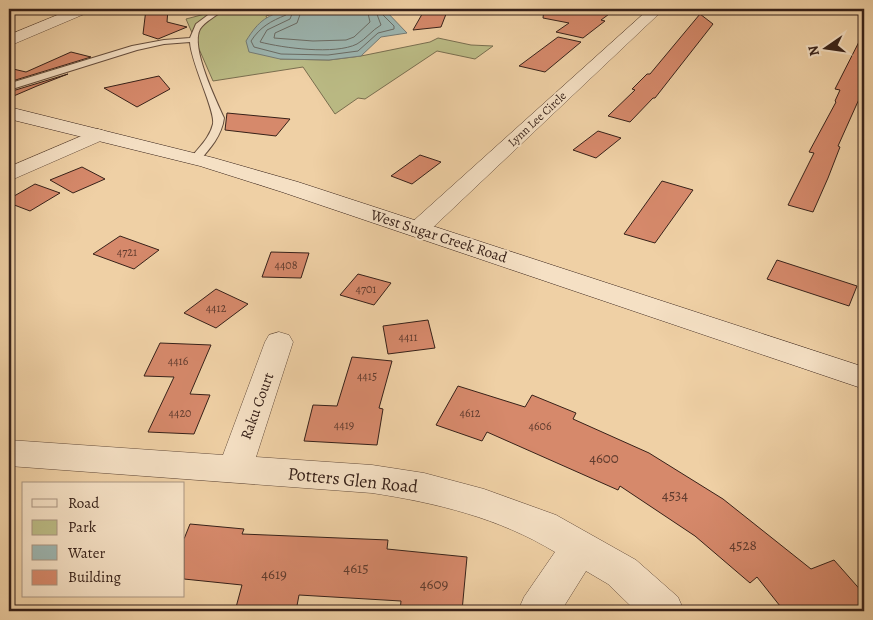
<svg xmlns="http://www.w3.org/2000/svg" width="873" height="620" viewBox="0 0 873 620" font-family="Alegreya,serif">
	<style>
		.green { fill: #bbbb85; stroke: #796e4f }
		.water { fill: #9cb5b0; stroke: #747a74 }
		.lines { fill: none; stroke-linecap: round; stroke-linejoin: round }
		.shore { stroke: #6a6b64; stroke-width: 1 }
		.building { fill: #d6896b; stroke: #372119 }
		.lane-casing { stroke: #654d3c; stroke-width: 2 }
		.street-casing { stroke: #654d3c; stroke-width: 1 }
		.secondary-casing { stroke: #372119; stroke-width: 1 }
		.lane { fill: #f5e0c4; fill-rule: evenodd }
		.street { fill: #f5e0c4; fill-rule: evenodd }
		.secondary { fill: #f5e0c4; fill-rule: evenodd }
		.labels { text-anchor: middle; stroke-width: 4; stroke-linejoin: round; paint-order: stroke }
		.far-street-label { font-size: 12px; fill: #372119; stroke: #f5e0c4 }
		.number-label { font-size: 12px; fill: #5f3b2e }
		.street-label { font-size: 15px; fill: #372119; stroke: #f5e0c4 }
		.near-number-label { font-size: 15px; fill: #5f3b2e }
		.near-street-label { font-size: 18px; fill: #372119; stroke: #f5e0c4 }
	</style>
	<rect width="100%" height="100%" fill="#efd0a5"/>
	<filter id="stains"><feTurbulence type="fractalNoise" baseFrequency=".004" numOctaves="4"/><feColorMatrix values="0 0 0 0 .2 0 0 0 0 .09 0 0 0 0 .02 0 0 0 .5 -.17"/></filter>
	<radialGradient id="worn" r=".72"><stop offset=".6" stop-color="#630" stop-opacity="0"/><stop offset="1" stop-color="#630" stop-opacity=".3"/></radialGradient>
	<path class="green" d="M224,9H291L266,16L280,59L329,60L361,56L430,42L438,38L471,45L493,46L475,59L437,51L365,99L358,98L335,114L303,67L213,81L186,19Z"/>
	<path class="water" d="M291,9H384L407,33L381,37L361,56L329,60L280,59L249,52L246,41C259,20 267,15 291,9Z"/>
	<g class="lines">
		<g class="shore">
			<path d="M288,9L286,15C271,21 260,27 251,41L254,47L281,54L328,55L358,51L378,33L394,29V26L382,14L381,9"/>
			<path d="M294,9L290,19L267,30L260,42C283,48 335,55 357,44C366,39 372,30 381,25L375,9"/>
			<path d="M302,9L297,23L275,33L274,38L313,41L346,40L354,37L370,22L367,9"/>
		</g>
	</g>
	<g class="building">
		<path d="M146,9H168L167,22L187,27L158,39L143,34Z"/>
		<path d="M425,9H448L441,27L413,30Z"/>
		<path d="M544,9H616L601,20L605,21L583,38L556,32L569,23L543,18Z"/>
		<path d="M700,14L713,24L655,98H653L630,122L608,116L635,90L632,89L647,74H650Z"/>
		<path d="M864,32V88L838,146L840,147L828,178L813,212L788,205L814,153L809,152L836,102L835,101L840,90L835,89Z"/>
		<path d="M558,37L581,42L545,72L519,66Z"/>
		<path d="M71,52L91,57L9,82V68L26,72Z"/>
		<path d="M68,74L37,86L9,98V92Z"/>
		<path d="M159,76L170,89L137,107L104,88Z"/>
		<path d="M227,113L290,119L276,136L225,130Z"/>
		<path d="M598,131L621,138L596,158L573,150Z"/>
		<path d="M420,155L441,162L412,184L391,176Z"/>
		<path d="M82,167L105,179L73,193L50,180Z"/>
		<path d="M662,181L693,190L655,243L624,234Z"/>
		<path d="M35,184L60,193L30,211L9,203V199Z"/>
		<path d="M120,236L159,250L134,269L93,254Z"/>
		<path d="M271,252L309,253L301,278L262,277Z"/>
		<path d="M777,260L857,286L849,306L767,279Z"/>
		<path d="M358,274L391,283L374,305L340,295Z"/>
		<path d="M216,289L248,304L216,328L184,313Z"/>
		<path d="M428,320L435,348L388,354L383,326Z"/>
		<path d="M160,343L211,345L190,394L210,395L194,434L148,432L174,377L144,376Z"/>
		<path d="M352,357L392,361L379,408L383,409L377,445L304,441L313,405L337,406Z"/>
		<path d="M458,386L525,407L532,395L576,413L573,419L649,453L723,499L811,569L834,560L864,594V611H784L757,577L750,583L695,536L620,486L618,490L487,432L482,441L436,425Z"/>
		<path d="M190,524L244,529L242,534L388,540L387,549L467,557L462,611H400L401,601L299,595L296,611H235L242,585L184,579V539Z"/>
	</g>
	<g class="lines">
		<defs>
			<path id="lane" d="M216,9H224C217,16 205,21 200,29C190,47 216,100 224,118C222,135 210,149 199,161L195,162L190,159C198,148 210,138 213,124C216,112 191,63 190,42L164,44L137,50L9,90V84L14,82L132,46L164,40L190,38L196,24Z"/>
			<g id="street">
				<path d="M72,9H91L89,12L9,46V35Z"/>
				<path d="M649,9H664L426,234L418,236L410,234L406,229L410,224Z"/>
				<path d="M98,129L105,131L108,135L105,139L9,181V167Z"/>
				<path d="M279,332L289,335L293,342L256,457L372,465L424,473L484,489L556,515L636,560L678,597L684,611H636L608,584L586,571L561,611H518L524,597L555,552C499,518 437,503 372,493L9,466V440L223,455L265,342L269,335Z"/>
			</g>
			<path id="secondary" d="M9,107L214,158L298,182L864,367V389L282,192L200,166L9,119Z"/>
		</defs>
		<use href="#lane" class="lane-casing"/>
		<use href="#street" class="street-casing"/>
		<use href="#secondary" class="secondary-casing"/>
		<use href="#lane" class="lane"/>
		<use href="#street" class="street"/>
		<use href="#secondary" class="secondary"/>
	</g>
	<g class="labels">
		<g class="far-street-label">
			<text transform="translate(537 119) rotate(-43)" y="4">Lynn Lee Circle</text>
		</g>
		<g class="number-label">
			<text x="127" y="256">4721</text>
			<text x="286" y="269">4408</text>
			<text x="366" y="293">4701</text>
			<text x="216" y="312">4412</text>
			<text x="408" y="341">4411</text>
			<text x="178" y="365">4416</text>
			<text x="367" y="380">4415</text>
			<text x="180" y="417">4420</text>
			<text x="470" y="417">4612</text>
			<text x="344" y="429">4419</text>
			<text x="540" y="430">4606</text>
		</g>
		<g class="street-label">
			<text transform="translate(439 236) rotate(18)" y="5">West Sugar Creek Road</text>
			<text transform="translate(257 406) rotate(-70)" y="5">Raku Court</text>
		</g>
		<g class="near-number-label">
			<text x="604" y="463">4600</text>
			<text x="675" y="500">4534</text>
			<text x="743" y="550">4528</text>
			<text x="356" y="573">4615</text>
			<text x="274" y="579">4619</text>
			<text x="434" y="589">4609</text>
		</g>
		<g class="near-street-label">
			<text transform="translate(353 480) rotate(6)" y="6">Potters Glen Road</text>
		</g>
	</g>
	<rect width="873" height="620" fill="none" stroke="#efd0a5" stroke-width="30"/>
	<rect x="10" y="10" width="853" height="600" fill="none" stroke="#372119" stroke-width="2.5"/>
	<rect x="15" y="15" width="843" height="590" fill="none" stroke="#372119"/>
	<rect x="22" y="482" width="162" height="115" fill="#f5e0c4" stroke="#a99480"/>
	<rect x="32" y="499" width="25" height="8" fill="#f5e0c4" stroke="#a99480"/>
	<text x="68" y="508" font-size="15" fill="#372119">Road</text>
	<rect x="32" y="520" width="25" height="15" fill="#bbbb85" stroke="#a99480"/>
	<text x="68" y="532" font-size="15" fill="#372119">Park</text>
	<rect x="32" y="545" width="25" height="15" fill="#9cb5b0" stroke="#a99480"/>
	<text x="68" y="558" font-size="15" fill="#372119">Water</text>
	<rect x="32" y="570" width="25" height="15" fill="#d6896b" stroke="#a99480"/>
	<text x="68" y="582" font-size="15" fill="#372119">Building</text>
	<g transform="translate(826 48) rotate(257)" stroke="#f5e0c4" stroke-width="4" paint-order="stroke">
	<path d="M0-4L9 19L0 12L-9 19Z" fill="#372119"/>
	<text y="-8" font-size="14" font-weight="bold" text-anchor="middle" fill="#372119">N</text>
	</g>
	<rect width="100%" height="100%" filter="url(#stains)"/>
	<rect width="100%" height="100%" fill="url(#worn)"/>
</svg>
